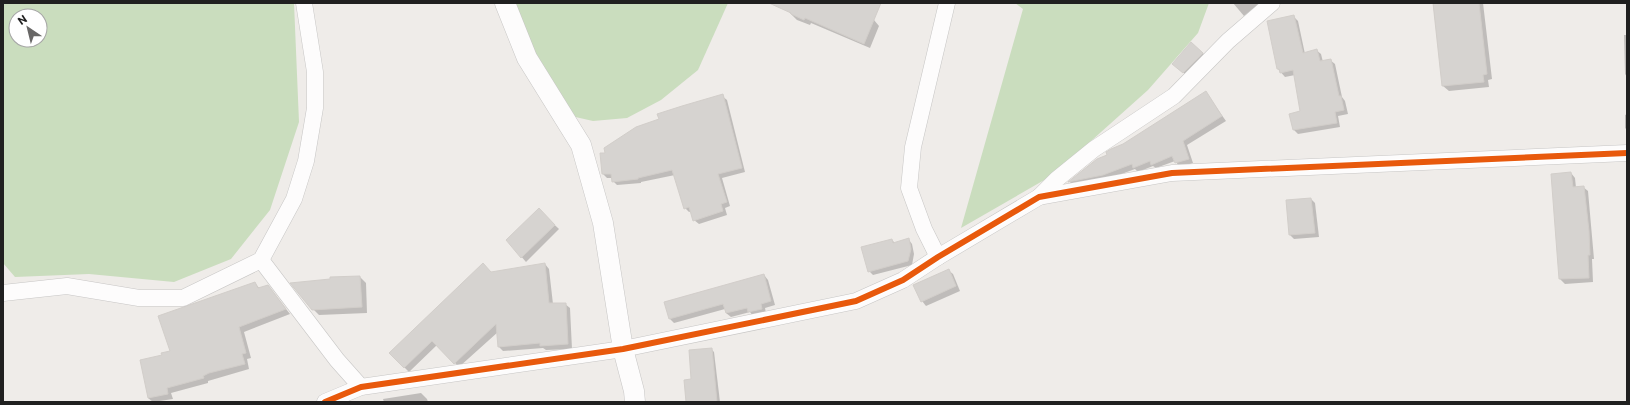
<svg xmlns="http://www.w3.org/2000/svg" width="1630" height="405" viewBox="0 0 1630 405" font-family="Commissioner,sans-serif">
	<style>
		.forest { fill: #caddbe; fill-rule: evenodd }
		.shadow { fill: #0003 }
		.building { fill: #d6d3d0; stroke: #d2ceca }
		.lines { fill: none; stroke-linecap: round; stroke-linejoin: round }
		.minor-casing { stroke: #c7c6c5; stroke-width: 17 }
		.tertiary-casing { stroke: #c7c6c5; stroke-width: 21 }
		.minor { stroke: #fdfcfc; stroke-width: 16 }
		.tertiary { stroke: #fdfcfc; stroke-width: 20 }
		.cycleway-casing { stroke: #fff; stroke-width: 8 }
		.cycleway { stroke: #e8590c; stroke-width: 6 }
	</style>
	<rect width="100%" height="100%" fill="#efece9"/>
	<g class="forest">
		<path d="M3,3H294L299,122L270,210L231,259L174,282L89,274L15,277L3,263ZM16,16H40V40H16Z"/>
		<path d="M509,3H728L698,70L661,100L627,118L593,121L571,116L511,11Z"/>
		<path d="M1015,3H1209L1198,33L1148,90L1053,175L961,228L1023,9Z"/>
	</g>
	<g class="shadow">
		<path d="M786,3H834L874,20L879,26L870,48L811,23L810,25L797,20L784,7Z"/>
		<path d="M1233,3H1260L1244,16Z"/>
		<path d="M1433,3H1483L1492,79L1488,80L1489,87L1449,91L1443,86Z"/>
		<path d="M1294,17L1298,21L1305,54L1316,50L1321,54L1323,62L1330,60L1335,64L1342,97L1345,101L1348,114L1338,116L1340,127L1298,134L1294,130L1290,115L1302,112L1295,75L1285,77L1278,69Z"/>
		<path d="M1624,35H1627V77L1625,74Z"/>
		<path d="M1203,53L1207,58L1188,77L1178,68Z"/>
		<path d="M1206,93L1226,121L1187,145L1193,163L1180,167L1175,161L1156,168L1153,166L1138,172L1135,169L1108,179L1073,186L1070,182L1098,160L1108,155Z"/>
		<path d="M722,96L727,100L745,172L722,178L730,206L725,208L727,215L699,224L694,220L692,211L689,212L685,208L675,175L641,182V183L617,185L613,181L612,178H607L603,174L606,154Z"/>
		<path d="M1627,114V130L1625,128V115Z"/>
		<path d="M1571,173L1575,178L1576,188L1583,187L1588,191L1594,259H1592L1593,282L1565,284L1560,279L1552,175Z"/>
		<path d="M1311,199L1315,203L1319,237L1294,239L1290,235Z"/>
		<path d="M539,210L559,229L526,262L507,240Z"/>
		<path d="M892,240L895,243L909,240L912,244L914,254L912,265L873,275L869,271Z"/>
		<path d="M545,264L549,269L553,304H565L570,308L572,349L546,350L543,348L503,351L499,347L498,332L459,367L437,345L409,372L390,353L491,273Z"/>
		<path d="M948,270L953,274L960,291L926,306L922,301Z"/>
		<path d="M764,275L768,280L775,305L765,308L766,313L753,316L750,312L731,317L726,313L725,309L674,323L670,319L665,302Z"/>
		<path d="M360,277L366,283L367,313L319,315L313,309Z"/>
		<path d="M255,283L260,289L268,286L290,314L244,332L251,358L247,359L249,369L208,381V383L171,393L173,399L153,402L148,398L163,356L171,351Z"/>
		<path d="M711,349L714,352L720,402H687L692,380Z"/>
		<path d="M421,393L427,399L428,402H384L383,399Z"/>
	</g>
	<g class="building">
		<path d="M769,3H881L864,44L805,18L804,20L791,14V13Z"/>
		<path d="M1433,3H1479L1487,74L1483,75L1484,82L1442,86Z"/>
		<path d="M1294,15L1303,53L1317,49L1320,61L1331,59L1339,96H1341L1344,110L1335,112L1337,123L1293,130L1289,114L1300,111L1293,70L1280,73L1279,69H1277L1267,21Z"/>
		<path d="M1191,42L1203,53L1183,73L1172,64Z"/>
		<path d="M1206,91L1222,116L1183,141L1189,159L1175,163L1172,156L1151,165L1150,161L1133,168L1132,164L1103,175L1068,182L1097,159L1107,155L1106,152L1111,149L1123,144Z"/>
		<path d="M723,94L742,168L718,174L727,202L721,204L723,211L693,221L689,207L684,209L672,170L638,178V179L612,182L611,174H602L600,153H605L604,148L636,127L659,119L657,114L682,106Z"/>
		<path d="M1571,172L1573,187L1584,186L1589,231L1590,255H1588L1589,278L1559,279L1551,174Z"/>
		<path d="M1311,198L1315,233L1289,235L1286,200Z"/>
		<path d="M539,208L555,225L521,258L506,240Z"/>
		<path d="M909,238L911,249L908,261L868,272L861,247L892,239L893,243Z"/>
		<path d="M483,263L491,272L545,263L549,303H566L568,344L540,346V343L498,347L496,324L454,364L432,341L404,368L389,353Z"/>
		<path d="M949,269L956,286L921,302L913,285Z"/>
		<path d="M764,274L771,301L761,304L762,309L748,312L747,308L726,313L723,304L669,319L664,302Z"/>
		<path d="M360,276L362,307L312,310L290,283L330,279V277Z"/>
		<path d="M255,282L258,288L268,285L286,309L239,327L246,353L242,354L245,364L209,373L203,376L204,378L167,388L168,394L148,398L140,360L162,355L161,353L170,351L158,316Z"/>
		<path d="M712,348L717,402H686L684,380L691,379L689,350Z"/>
	</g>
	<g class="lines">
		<defs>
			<g id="minor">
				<path d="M1039,197L1057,179L1094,149L1174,96L1228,41L1272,3"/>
				<path d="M938,257L924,229L909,188L913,147L947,3"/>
				<path d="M261,260L337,360L361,387"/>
				<path d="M3,293L67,286L139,298H183L261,260L294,199L306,161L315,108V72L304,3"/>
				<path d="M325,402L361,387L623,349L856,301L903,280L938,257L1039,197L1172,173L1627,153"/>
			</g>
			<path id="tertiary" d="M505,3L527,58L581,145L603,223L623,349L634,391L635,402"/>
		</defs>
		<use href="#minor" class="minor-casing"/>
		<use href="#tertiary" class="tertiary-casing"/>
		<use href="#minor" class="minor"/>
		<use href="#tertiary" class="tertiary"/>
		<defs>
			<path id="cycleway" d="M325,402L361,387L623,349L856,301L903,280L938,257L1039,197L1172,173L1627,153"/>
		</defs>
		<use href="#cycleway" class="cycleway-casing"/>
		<use href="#cycleway" class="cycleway"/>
	</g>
	<rect width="1630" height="405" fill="none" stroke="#202020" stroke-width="8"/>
	<g transform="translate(28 28) rotate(325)"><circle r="19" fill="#ffffff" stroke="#a6a6a6"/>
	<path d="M0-3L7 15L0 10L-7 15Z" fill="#686766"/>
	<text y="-6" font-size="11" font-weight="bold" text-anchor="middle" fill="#202020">N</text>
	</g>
</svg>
